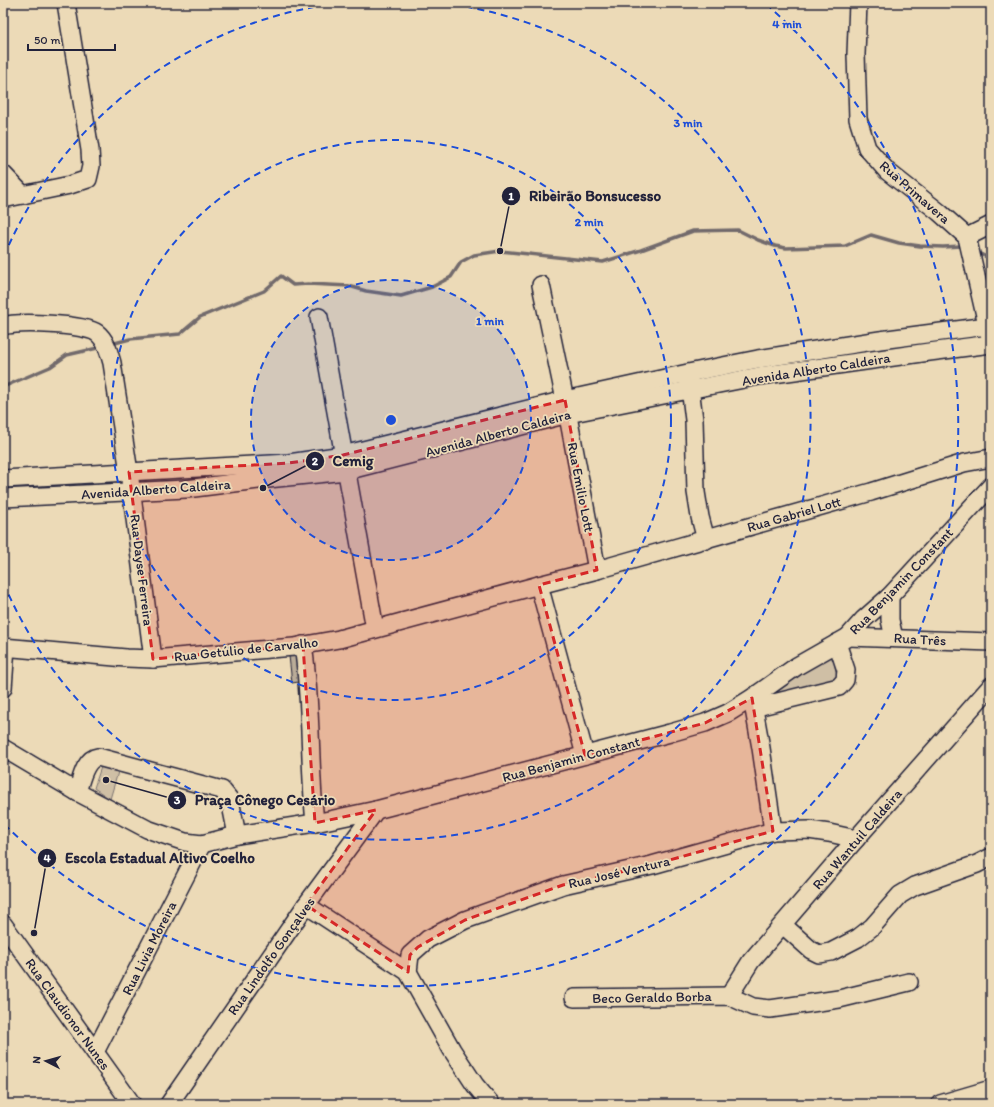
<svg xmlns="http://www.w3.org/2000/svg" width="994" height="1107" viewBox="0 0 994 1107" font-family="Itim,sans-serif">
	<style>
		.green { fill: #cfbfa5; stroke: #787070 }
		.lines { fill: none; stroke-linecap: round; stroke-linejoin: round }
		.stream { stroke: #726b6c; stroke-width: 3.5 }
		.building { fill: #baac98; stroke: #22223b }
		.minor-casing { stroke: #22223b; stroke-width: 20 }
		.minor { stroke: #ecdab7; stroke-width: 17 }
		.marked { fill: #d62828; fill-opacity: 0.2; stroke: #d62828; stroke-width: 3; stroke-dasharray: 8 5; stroke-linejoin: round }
		.ring { fill: none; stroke: #1d4ed8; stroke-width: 2; stroke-dasharray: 7 5 }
		.labels { text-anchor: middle; stroke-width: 3.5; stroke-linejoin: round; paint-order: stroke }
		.street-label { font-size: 14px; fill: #22223b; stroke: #ecdab7 }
		.centre { fill: #1d4ed8; stroke: #ecdab7; stroke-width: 2 }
		.ring-label { font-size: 12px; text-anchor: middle; font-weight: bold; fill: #1d4ed8; stroke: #ecdab7; stroke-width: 3.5; stroke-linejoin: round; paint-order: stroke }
		.leader { fill: none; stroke: #22223b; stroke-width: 1.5 }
		.callout-dot { fill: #22223b; stroke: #ecdab7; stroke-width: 1.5 }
		.mark-label { font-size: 12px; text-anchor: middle; font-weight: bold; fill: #fff }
		.callout-label { font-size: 15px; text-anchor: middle; font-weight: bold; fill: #22223b; stroke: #ecdab7; stroke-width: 3.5; stroke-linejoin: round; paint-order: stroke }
	</style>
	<rect width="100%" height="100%" fill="#ecdab7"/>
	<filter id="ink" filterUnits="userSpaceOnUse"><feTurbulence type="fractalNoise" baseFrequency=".025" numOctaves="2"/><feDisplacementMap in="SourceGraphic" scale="8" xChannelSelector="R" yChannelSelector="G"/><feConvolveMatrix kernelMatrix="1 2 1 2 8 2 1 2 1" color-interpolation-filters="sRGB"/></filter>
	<g filter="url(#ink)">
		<g class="green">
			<path d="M833,654L837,678L776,696V688Z"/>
			<path d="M101,767L118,772L110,799L94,788Z"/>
		</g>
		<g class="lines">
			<g class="stream">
				<path d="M976,252L991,259"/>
				<path d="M111,344L130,339L180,334L200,317L264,291L281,276L293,285L308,284L349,286L366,291L401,296L432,287L451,277L461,262L474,255L500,251L603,262L641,250L693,231L738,230L758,240L775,246L786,248L845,246L871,235L899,243L920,246L943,247L961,246L964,247"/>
				<path d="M3,387L50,367L67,355L102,347"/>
			</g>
		</g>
		<path class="building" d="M302,654L305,681L292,683L289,656Z"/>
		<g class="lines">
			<defs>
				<g id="minor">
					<path d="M858,3L856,54L858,119L867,148L887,171L939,212L967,237"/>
					<path d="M3,174L23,195"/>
					<path d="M3,199L70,185L88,179L91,166L90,150L66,3"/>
					<path d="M967,237L990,337"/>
					<path d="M967,237L991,225"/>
					<path d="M541,285L565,400L597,570"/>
					<path d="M319,317L375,629"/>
					<path d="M3,326C17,321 85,324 97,333C106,340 109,352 112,363L129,472L153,659"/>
					<path d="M689,379L694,420L696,492L700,517L706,540"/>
					<path d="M3,479L289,463L343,455L565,400L688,373L758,359L880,340L987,326"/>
					<path d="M3,498L186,489L258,480L346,471L568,414L759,376L929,352L991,344"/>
					<path d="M539,585L585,755"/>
					<path d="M890,596V620L894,638"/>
					<path d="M848,637L991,642"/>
					<path d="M303,645C312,704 309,764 315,823"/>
					<path d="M3,647L126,658L153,659L294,647L339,639L539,585L597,570L871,492L964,463L991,458"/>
					<path d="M3,688L6,647"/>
					<path d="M752,698L761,748L773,831"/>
					<path d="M753,708L839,687L845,680L846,670L837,643"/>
					<path d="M3,748L77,792L147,829L185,842L202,844L237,835L315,823L376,810L670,733L705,723L728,713L752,698L797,666L848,637L864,619L890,596L991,486"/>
					<path d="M77,792C81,781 84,759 98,757L222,790L230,800L237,835"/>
					<path d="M306,905L408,972L452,1050L475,1085L491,1104"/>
					<path d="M3,924L132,1104"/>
					<path d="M783,925L811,950L819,954L831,952L858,938L872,927L900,895L915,886L977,864L991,857"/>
					<path d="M408,972L410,955L428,939L465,920L563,885L652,865L773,831L809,830L829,833L856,839"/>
					<path d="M729,996L751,961L856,839L991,686"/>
					<path d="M574,998L729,996L753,1007L770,1009L839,999L909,982"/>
					<path d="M95,1052L202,844"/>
					<path d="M169,1104L306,905L376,810"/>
					<path d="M940,1104L991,1089"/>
				</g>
			</defs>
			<use href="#minor" class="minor-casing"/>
			<use href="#minor" class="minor"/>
		</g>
	</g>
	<path class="marked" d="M565,400L597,570L539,585L585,755L705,723L752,698L773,831L652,865L563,885L465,920L418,947L410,955L408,972L306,905L376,810L315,823L303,645L153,659L129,472L289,463L343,455Z"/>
	<circle cx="391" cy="420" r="140" fill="#1d4ed8" fill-opacity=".12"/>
	<g class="ring">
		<circle cx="391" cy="420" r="140"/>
		<circle cx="391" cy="420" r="280"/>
		<path d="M4 256A420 420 0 0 1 340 3M442 3A420 420 0 1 1 4 584"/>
		<path d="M766 4A560 560 0 1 1 6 826"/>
	</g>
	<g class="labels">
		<g class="street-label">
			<text transform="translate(915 192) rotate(41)" y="5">Rua Primavera</text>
			<text transform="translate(816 369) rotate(-9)" y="5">Avenida Alberto Caldeira</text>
			<text transform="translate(498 433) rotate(-15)" y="5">Avenida Alberto Caldeira</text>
			<text transform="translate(581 487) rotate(79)" y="5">Rua Emilio Lott</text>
			<text transform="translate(156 489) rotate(-4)" y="5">Avenida Alberto Caldeira</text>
			<text transform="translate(794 514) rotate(-16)" y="5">Rua Gabriel Lott</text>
			<text transform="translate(142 570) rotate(83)" y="5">Rua Dayse Ferreira</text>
			<text transform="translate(901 581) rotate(-46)" y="5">Rua Benjamin Constant</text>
			<text transform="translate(920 639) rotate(3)" y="5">Rua Três</text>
			<text transform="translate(246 649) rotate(-6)" y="5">Rua Getúlio de Carvalho</text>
			<text transform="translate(571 759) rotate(-15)" y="5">Rua Benjamin Constant</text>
			<text transform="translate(857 839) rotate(-49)" y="5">Rua Wantuil Caldeira</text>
			<text transform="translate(619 872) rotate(-13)" y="5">Rua José Ventura</text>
			<text transform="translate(149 948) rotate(-63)" y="5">Rua Livia Moreira</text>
			<text transform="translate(271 956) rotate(-55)" y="5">Rua Lindolfo Gonçalves</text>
			<text transform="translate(652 997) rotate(-1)" y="5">Beco Geraldo Borba</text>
			<text transform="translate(68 1014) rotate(54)" y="5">Rua Claudionor Nunes</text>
		</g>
	</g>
	<circle cx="391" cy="420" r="6" class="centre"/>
	<g class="ring-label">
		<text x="787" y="28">4 min</text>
		<text x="688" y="127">3 min</text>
		<text x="589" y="226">2 min</text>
		<text x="490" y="325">1 min</text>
	</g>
	<path class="leader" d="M500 251L511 196M263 488L315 461M106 780L177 800M34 933L47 858"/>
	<g class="callout-dot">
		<circle cx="500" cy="251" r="4"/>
		<circle cx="263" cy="488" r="4"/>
		<circle cx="106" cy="780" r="4"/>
		<circle cx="34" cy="933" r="4"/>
		<circle cx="511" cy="196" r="10"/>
		<circle cx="315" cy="461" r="10"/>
		<circle cx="177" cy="800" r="10"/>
		<circle cx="47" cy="858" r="10"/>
	</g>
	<g class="mark-label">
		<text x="511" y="200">1</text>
		<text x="315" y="465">2</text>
		<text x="177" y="804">3</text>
		<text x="47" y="862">4</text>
	</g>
	<g class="callout-label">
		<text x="595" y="201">Ribeirão Bonsucesso</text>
		<text x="353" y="466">Cemig</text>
		<text x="265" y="805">Praça Cônego Cesário</text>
		<text x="160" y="863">Escola Estadual Altivo Coelho</text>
	</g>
	<rect width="994" height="1107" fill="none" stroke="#ecdab7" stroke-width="16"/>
	<rect x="8" y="8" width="978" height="1091" fill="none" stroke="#22223b" stroke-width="1.5" filter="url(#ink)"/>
	<g transform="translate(46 1061) rotate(276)" stroke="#ecdab7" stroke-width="3" paint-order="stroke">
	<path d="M0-3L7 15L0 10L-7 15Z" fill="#22223b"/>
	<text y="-6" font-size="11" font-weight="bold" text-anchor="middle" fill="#22223b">N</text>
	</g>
	<path d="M28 44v6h87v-6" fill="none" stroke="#22223b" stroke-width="2"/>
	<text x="34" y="44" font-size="12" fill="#22223b" stroke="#ecdab7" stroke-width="3" paint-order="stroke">50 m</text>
</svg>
